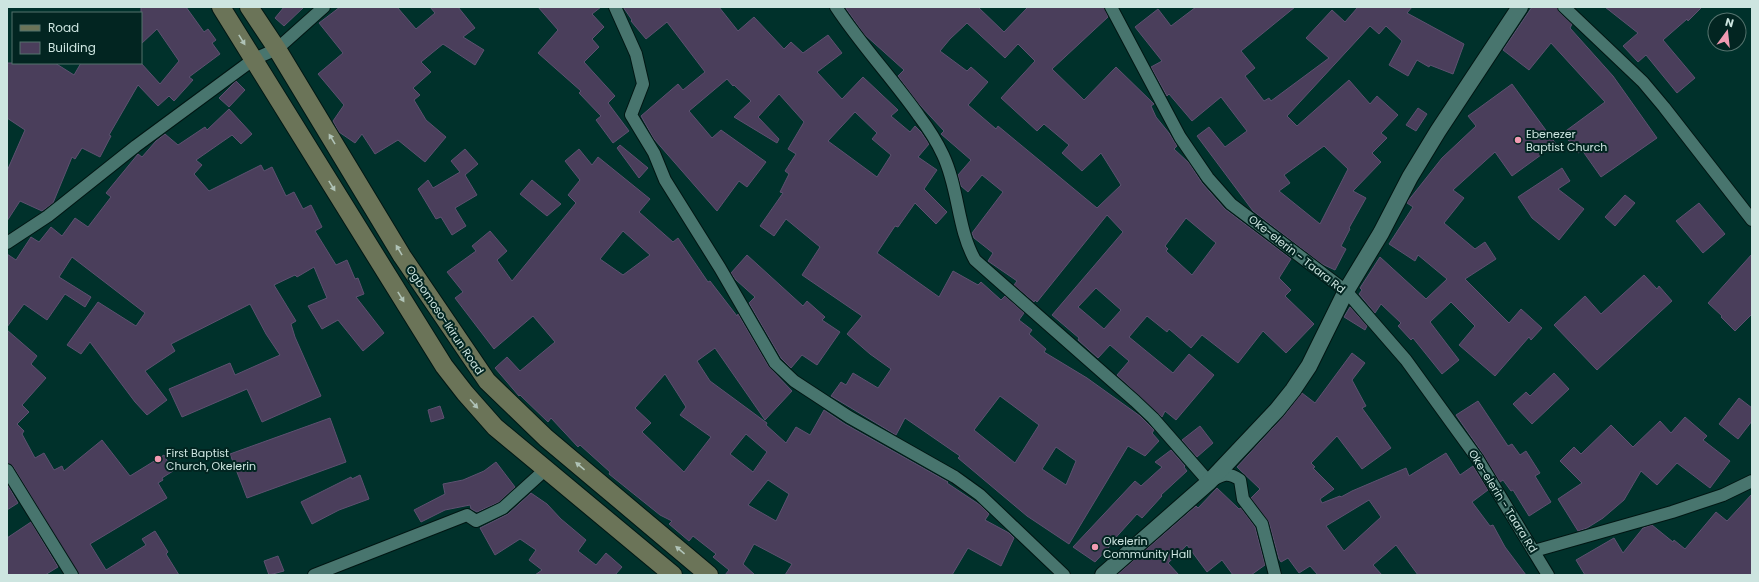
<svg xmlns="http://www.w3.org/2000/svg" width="1759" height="582" viewBox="0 0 1759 582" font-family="Poppins,sans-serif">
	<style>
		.building { fill: #4a3e5b; stroke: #5d5170; fill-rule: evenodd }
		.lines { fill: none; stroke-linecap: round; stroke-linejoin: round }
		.minor-casing { stroke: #011613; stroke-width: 14 }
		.tertiary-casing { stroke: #011613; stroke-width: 18 }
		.secondary-casing { stroke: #011613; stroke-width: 20 }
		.minor { stroke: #48756e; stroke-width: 12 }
		.tertiary { stroke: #48756e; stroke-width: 16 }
		.secondary { stroke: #6b7458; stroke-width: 18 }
		.oneway { fill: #b0c3b7 }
		.poi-dot { fill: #f19ab1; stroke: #022521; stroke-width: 1.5 }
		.labels { text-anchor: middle; stroke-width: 4; stroke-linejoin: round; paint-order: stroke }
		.poi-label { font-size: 11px; fill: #cde5e0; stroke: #022521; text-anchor: start }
		.street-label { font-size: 11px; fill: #cde5e0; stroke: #022521 }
	</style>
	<rect width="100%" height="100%" fill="#00312b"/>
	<g class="building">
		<path d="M141,7H186L204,32L208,29L216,40L212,43L220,54L189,77L193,80L174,101L169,96L158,106L138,85L109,135L111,136L100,157L82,148L75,159L72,157L53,203L42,211L20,201L7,221V171L25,130L7,118V63H55L74,75L81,63H141L160,84L179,61L157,29L141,44Z"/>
		<path d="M284,7H304L284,26L275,18Z"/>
		<path d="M340,7H397L416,29L435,13L430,7H458L475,28L463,37L484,50L475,65L443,44L421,62L431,72L413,88L420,95L414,100L426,120L446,137L425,162L398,140L375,154L362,134L355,143L339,132L333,121L344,105L318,74L343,53L319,23Z"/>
		<path d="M538,7H601L592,14L604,27L592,39L599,47L584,62L615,96L608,103L629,131L613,143L596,120L601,116L579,93L581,91L538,53L558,30Z"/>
		<path d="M623,7H719L738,31L754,17L784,49L791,42L803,53L828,35L842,53L817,72L842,99L863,77L898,110L891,116L910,132L915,126L921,132L929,144L918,157L937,170L924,189L947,212L936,224L915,203L898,227L895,226L877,253L939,297L953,271L978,285L981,282L1001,300L1005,296L1024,313L1019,320L1032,330L1029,334L1046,349L1044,352L1087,378L1140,416L1154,430L1152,433L1159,441L1145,456L1128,446L1069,544L1027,516L958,458L960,456L905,418L896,435L831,396L841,382L846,385L853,373L878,388L891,369L870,354L847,334L862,316L802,275L820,247L786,219L774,236L760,226L783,193L780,192L789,174L785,171L796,154L788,149L804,122L779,94L758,117L779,139L777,143L734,117L751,101L734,85L733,86L727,79L689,111L712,138L721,130L766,162L747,187L739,181L717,211L654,139L641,116L678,84L683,90L705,72L667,22L646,39L631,21L632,20ZM855,112L877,133L872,139L891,155L877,177L828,141ZM1000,396L1039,425L1015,463L974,430ZM1056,447L1076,461L1066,485L1042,469Z"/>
		<path d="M845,7H978L1004,32L1028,7H1104L1108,17L1052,69L1084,100L1116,67L1154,104L1151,106L1156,117L1169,133L1177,146L1174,149L1189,163L1202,183L1225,209L1291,259L1279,278L1291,290L1285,296L1314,324L1286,353L1263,331L1238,363L1202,335L1191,348L1169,329L1167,332L1147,316L1129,337L1173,373L1189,354L1214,375L1176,420L1165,411L1162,417L1117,375L1129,361L1110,345L1098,358L1078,340L1079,338L1052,315L1123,232L1107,215L1037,302L1035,300L1034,302L1014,285L1017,281L988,261L993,253L974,238L972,233L1003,192L982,175L968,192L961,186L958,175L971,160L941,134L944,131L919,104L898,76L904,70L864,34ZM967,23L1005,58L1018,44L1035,61L1001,98L1037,131L1044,124L1069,145L1062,153L1082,171L1101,153L1121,185L1097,208L998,126L996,129L968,105L988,82L971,67L967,71L940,51L950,39ZM1186,218L1216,243L1192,275L1166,251L1168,249L1165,246ZM1096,288L1121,310L1104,329L1078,307Z"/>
		<path d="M1196,7H1295L1241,51L1255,68L1245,76L1264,101L1269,98L1271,101L1329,58L1306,38L1332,10L1345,22L1358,7H1412L1407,13L1464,44L1453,74L1430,65L1429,67L1417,60L1408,76L1389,65L1402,41L1386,26L1379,34L1370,26L1287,116L1297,126L1349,80L1370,104L1377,96L1398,115L1381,133L1387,138L1372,153L1381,162L1353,191L1366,198L1349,228L1350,229L1341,246L1346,249L1335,270L1322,264L1253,211L1197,136L1209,127L1225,147L1247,131L1221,97L1192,121L1169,94L1167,96L1151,67L1162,61L1135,27L1158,9L1171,26ZM1324,146L1348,169L1320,224L1279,191L1290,183L1284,175Z"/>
		<path d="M1532,7H1557L1559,12L1572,24L1570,28L1613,76L1657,138L1601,177L1582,150L1578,153L1563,133L1605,102L1551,43L1529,70L1503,50Z"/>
		<path d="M1605,7H1702L1688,21L1687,19L1663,40L1695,78L1677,93L1646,55L1638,62L1623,46L1638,33Z"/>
		<path d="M236,81L245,90L229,107L219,98Z"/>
		<path d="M1512,84L1556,144L1512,176L1495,152L1453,190L1464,198L1444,223L1475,249L1485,242L1496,259L1465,279L1509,323L1521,309L1542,328L1531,340L1529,337L1495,376L1459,345L1475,326L1451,302L1430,322L1459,360L1442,374L1413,338L1411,340L1398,326L1401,323L1381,304L1375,313L1359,294L1362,290L1360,288L1380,257L1426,299L1447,279L1418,255L1415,261L1389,244L1413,207L1407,203L1408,201L1442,158L1476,126L1468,116Z"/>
		<path d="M1418,108L1427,114L1416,131L1406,125Z"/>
		<path d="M229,109L252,134L241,144L232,135L196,160L202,165L194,174L209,191L261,165L264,171L272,167L286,196L294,192L303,209L311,205L322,227L315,231L336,265L347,260L355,279L358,278L364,294L356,297L384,333L363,351L338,320L322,329L308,306L327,298L314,267L297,277L295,275L274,285L296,321L291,324L295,337L321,396L262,422L247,389L182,417L169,389L230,363L235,375L280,355L266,334L250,304L171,344L175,351L145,371L167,400L147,415L135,402L90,342L81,354L67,345L98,302L136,326L145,313L72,257L59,277L91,297L85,307L65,294L47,320L24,304L7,327V254L16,260L31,237L39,242L51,227L62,236L75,218L88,227L111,197L106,193L138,154L142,157L156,141L165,134L178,145L205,127L207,130Z"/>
		<path d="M620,145L648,168L639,178L617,148Z"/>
		<path d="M465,149L478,164L465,175L477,195L455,208L466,226L452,235L441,217L436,219L418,189L428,180L433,188L460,172L451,161Z"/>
		<path d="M579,149L592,165L598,157L650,199L639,212L673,242L678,238L708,282L710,281L737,316L738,314L769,367L792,391L765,420L715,348L697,361L710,381L767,423L766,425L786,443L796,427L810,435L824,410L845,424L948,482L947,483L980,505L989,514L985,520L1009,533L1014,538L1001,566L968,548L952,575H785L792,564L754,544L743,564L755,575H725L729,570L713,557L716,554L693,536L689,541L669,524L672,521L660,515L609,474L610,472L580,445L578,447L551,418L548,422L520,395L519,396L495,368L507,357L520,371L555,342L533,316L494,349L455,298L463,292L447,272L476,251L472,246L490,231L507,251L497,260L512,281L576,203L568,195L580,180L565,161ZM623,231L650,255L623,275L600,259ZM665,374L686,407L680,415L711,437L684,472L642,432L651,423L635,408ZM746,434L767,452L753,472L730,454ZM768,480L789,494L776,521L748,505Z"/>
		<path d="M1562,168L1570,181L1558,189L1584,209L1559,240L1532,218L1518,197Z"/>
		<path d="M532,180L561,204L547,216L520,194Z"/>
		<path d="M1625,195L1635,203L1615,226L1605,217Z"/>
		<path d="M1699,203L1725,234L1703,253L1676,221Z"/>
		<path d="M1752,254V314L1735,331L1721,317L1722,316L1708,303Z"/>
		<path d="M747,255L803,306L807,301L825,317L822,320L840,332L817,365L802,355L791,368L781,358L749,303L755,297L736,280L731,273Z"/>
		<path d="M1644,275L1657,289L1659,286L1672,301L1597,370L1554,325L1585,296L1601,314Z"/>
		<path d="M1350,307L1367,326L1365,330L1344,317Z"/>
		<path d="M7,330L37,356L31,364L46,378L22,405L29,412L17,424L24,431L22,434L35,458L44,453L54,470L62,466L64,471L102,440L130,476L164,455L173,471L162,478L163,480L158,483L167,498L90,544L106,570L146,545L142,539L155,531L168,552L166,554L179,575H79L13,466L7,463Z"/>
		<path d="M1352,353L1365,363L1352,380L1366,406L1362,408L1391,448L1362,469L1337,436L1311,463L1315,467L1313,468L1334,489L1320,499L1322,503L1340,496L1341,497L1352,491L1406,468L1409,476L1446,453L1460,475L1473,466L1488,490L1472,502L1490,526L1493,525L1505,547L1526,575H1418L1396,545L1373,565L1382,575H1318L1310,566L1299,573L1288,558L1281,562L1279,559L1269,522L1251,498L1260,489L1237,467L1284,416L1302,393L1315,403ZM1369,500L1381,517L1344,551L1326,526Z"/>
		<path d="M1554,373L1569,389L1532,424L1513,404L1526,392L1530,396Z"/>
		<path d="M1739,398L1752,408V421L1738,439L1719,424Z"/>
		<path d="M1478,401L1508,446L1512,444L1520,455L1526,451L1540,473L1535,476L1551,502L1529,516L1513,490L1511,491L1503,480L1500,482L1483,454L1456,415Z"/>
		<path d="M440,406L444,418L431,422L428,410Z"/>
		<path d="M1685,417L1707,436L1703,440L1730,461L1710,488L1677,463L1657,485L1641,471L1624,500L1603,518L1587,528L1578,531L1558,499L1582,483L1560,461L1574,447L1581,454L1611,425L1633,447L1660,421L1671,433Z"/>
		<path d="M330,418L346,462L247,498L230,454Z"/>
		<path d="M1200,426L1213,443L1197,457L1182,440Z"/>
		<path d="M1171,450L1185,466L1184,467L1187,471L1161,495L1162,496L1142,518L1137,514L1110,544L1111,545L1095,562L1073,547L1135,481L1141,486L1162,467L1155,462Z"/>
		<path d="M496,462L515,487L499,502L477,512L471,509L470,505L445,510L421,522L414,510L445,494L443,484L463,480L484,471Z"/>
		<path d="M360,475L369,499L339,510L312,524L301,502L351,477L352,479Z"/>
		<path d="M7,484L18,503L7,510Z"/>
		<path d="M1217,488L1239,509L1241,508L1255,527L1265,565L1251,575H1233L1222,560L1207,572L1187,545L1168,563L1179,575H1117L1196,506L1198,508Z"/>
		<path d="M531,493L547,504L561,519L586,540L578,551L596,565L606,553L622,567L615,575H535L542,570L529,560L536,550L520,539L495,555L480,528L508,514Z"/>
		<path d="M1752,494V575H1585L1576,560L1614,538L1623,553L1643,528L1652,525L1673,542L1674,540L1685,549L1716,512L1727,521Z"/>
		<path d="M31,522L58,567L45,575H7V538Z"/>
		<path d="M278,556L284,571L269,575L264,561Z"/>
	</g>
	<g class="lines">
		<defs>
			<g id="minor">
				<path d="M615,7L636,54L643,84L631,115L654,153L665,180L720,268L775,363L794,381L849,417L955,477L980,495L1064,575"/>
				<path d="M836,7C861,45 893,79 919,116C928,128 937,142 943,155C959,189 957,228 975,260L1135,401L1153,418L1209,482C1222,475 1227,471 1240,480L1243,499L1262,524L1275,575"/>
				<path d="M1111,7L1180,137L1208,178L1231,204L1346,291L1406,360L1477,458L1548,575"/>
				<path d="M1564,7L1643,82L1664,107L1752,220"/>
				<path d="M7,243L48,216L136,146L254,59L277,49L324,7"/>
				<path d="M7,470L72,575"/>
				<path d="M1534,551L1672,512L1723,495L1752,481"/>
				<path d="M314,575L467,515L476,521L503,508L546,469"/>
			</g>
			<path id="tertiary" d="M1103,575L1209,482L1277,410L1293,390L1309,366L1346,291L1381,233L1410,177L1438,131L1520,7"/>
			<g id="secondary">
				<path d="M221,7L444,366L465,393L495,427L673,575"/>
				<path d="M249,7L277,49L402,256L487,381L546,438L709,575"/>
			</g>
		</defs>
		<use href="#minor" class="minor-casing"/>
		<use href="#tertiary" class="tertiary-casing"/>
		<use href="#secondary" class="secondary-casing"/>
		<use href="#minor" class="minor"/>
		<use href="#tertiary" class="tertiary"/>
		<use href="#secondary" class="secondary"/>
	</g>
	<defs><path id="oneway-solid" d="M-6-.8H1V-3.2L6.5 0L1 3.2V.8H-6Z"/></defs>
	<g class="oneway">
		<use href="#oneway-solid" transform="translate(242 40) rotate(58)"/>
		<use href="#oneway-solid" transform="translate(332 139) rotate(-121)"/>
		<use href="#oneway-solid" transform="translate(332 186) rotate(58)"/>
		<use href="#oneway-solid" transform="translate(399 250) rotate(-121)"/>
		<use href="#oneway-solid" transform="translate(401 297) rotate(58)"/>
		<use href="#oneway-solid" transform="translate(474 404) rotate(48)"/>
		<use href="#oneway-solid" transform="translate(580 466) rotate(-140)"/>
		<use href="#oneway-solid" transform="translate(680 550) rotate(-140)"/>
	</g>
	<g class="poi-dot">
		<circle cx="1518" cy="140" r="4"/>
		<circle cx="158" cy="459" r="4"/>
		<circle cx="1095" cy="547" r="4"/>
	</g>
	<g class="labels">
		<g class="poi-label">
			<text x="1526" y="138">Ebenezer<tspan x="1526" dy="13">Baptist Church</tspan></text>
			<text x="166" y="457">First Baptist<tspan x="166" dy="13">Church, Okelerin</tspan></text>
			<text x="1103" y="545">Okelerin<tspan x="1103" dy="13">Community Hall</tspan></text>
		</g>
		<g class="street-label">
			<text transform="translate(1297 254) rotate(38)" y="4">Oke-elerin - Taara Rd</text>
			<text transform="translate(445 320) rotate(56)" y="4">Ogbomoso-Ikirun Road</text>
			<text transform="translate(1503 501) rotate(58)" y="4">Oke-elerin - Taara Rd</text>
		</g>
	</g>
	<rect width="1759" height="582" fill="none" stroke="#cde5e0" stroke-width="16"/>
	<rect x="12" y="12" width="130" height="52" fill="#022521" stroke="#53726d"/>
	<rect x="20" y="25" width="20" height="6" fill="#6b7458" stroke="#53726d"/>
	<text x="48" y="32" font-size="12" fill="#cde5e0">Road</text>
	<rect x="20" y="42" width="20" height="12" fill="#4a3e5b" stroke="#53726d"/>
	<text x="48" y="52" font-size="12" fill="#cde5e0">Building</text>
	<g transform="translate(1727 32) rotate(15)"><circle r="19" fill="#022521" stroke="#53726d"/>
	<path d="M0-3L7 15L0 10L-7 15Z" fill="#f19ab1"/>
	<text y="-6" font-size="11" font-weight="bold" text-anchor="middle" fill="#cde5e0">N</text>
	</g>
</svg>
